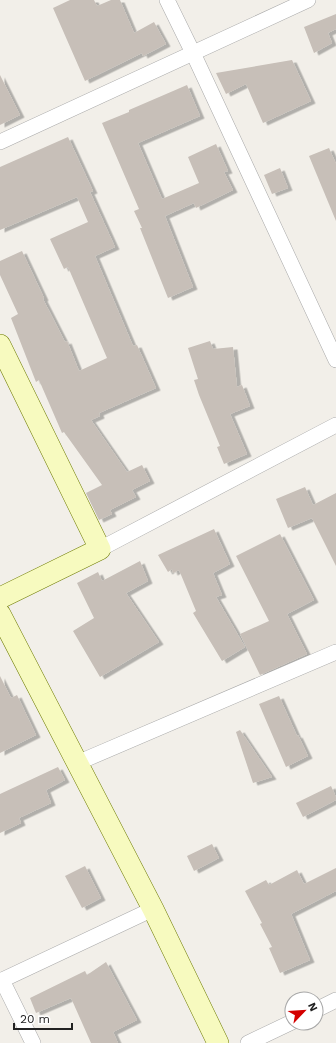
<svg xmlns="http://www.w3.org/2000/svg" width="336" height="1043" viewBox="0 0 336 1043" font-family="'Work Sans',sans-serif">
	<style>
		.building { fill: #c7bfb8; filter: url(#shadow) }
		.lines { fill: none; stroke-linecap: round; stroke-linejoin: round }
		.street-casing { stroke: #a9a9a9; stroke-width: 16 }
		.secondary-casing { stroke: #707d05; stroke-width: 22 }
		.street { stroke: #fff; stroke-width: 15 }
		.secondary { stroke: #f7fabf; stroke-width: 21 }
	</style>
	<defs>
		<filter id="shadow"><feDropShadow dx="4.5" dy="2.5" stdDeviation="0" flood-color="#0004"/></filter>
	</defs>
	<rect width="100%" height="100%" fill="#f2efe9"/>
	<g class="building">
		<path d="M70,0H94L97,6L111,0H120L134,33L154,22L166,44L143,56L142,53L85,81L53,8Z"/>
		<path d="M336,14V29L328,33L332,43L314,53L304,27Z"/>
		<path d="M292,60L311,101L263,123L246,84L226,94L216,73Z"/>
		<path d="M0,75L20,115L0,125Z"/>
		<path d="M187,85L200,116L138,143L162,199L199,183L188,157L216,144L228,171L224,172L233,190L196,208L194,203L165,216L193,287L168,298L140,228H142L134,211L139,209L102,123L129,112V110Z"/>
		<path d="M68,137L93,191L90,192L115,247L95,256L133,346L137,345L156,388L99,413L100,416L91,420L127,472L142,465L150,481L132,490L136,497L110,510L112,514L99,520L86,493L102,485L64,432L62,433L39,380L36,382L11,318L18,314L0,275V261L22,251L44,298L43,299L65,342L67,341L79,371L107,358L68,267L64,269L50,239L88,222L77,197L0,230V167Z"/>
		<path d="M329,148L336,164V221L309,156Z"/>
		<path d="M280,168L288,188L272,194L264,175Z"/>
		<path d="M210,341L213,349L233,347L237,387L242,385L250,406L230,414L247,454L224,464L217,447L220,446L199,395L194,380L198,379L188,348Z"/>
		<path d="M305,487L313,505L336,493V566L312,518L288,528L276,499Z"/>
		<path d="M214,529L230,564L213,573L222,595L216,597L245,647L222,661L193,613L196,611L179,570L173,573L172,569L168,572L158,555Z"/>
		<path d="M280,534L314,600L287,614L307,654L260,675L240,634L269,621L236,556Z"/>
		<path d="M140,561L148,581L126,593L159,642L100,677L73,631L94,618L77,583L98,572L102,581Z"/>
		<path d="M0,676L11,698L17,695L36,735L0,753Z"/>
		<path d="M279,696L297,736L298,735L308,756L286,767L259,704Z"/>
		<path d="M240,730L272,777L253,783L236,732Z"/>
		<path d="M58,767L65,780L46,790L51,803L19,818L21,823L0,833V794Z"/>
		<path d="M331,786L336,797V800L303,817L296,803Z"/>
		<path d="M212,844L219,858L194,871L187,856Z"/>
		<path d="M85,866L101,898L82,908L65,876Z"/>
		<path d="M336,868V891L291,914L310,960L280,973L269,948L272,947L260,924L262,923L245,891L266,880L269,885L297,870L304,884Z"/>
		<path d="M106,962L137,1020L113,1032L118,1043H91L71,998L36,1013L30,998L85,971L87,975Z"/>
	</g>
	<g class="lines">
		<defs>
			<g id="street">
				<path d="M167,0L193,53L336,360"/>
				<path d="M0,142L308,0"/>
				<path d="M100,549L336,425"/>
				<path d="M77,763L336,652"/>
				<path d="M2,980L33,1043"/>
				<path d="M0,981L153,909"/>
				<path d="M316,1010L336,1000"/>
				<path d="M248,1043L292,1022"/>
			</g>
			<g id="secondary">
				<path d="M0,345L100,549L0,598"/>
				<path d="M0,614L153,909L218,1043"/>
			</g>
		</defs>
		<use href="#street" class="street-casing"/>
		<use href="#secondary" class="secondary-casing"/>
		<use href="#street" class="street"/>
		<use href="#secondary" class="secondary"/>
	</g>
	<g transform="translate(304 1011) rotate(65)"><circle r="19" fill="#ffffff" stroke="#a7a7a7"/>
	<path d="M0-3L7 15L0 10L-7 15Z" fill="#d40000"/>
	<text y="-6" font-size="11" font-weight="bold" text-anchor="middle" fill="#222222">N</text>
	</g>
	<path d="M14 1023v6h58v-6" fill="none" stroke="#222222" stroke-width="2"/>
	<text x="20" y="1023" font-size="12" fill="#222222" stroke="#ffffff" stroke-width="3" paint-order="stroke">20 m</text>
</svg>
